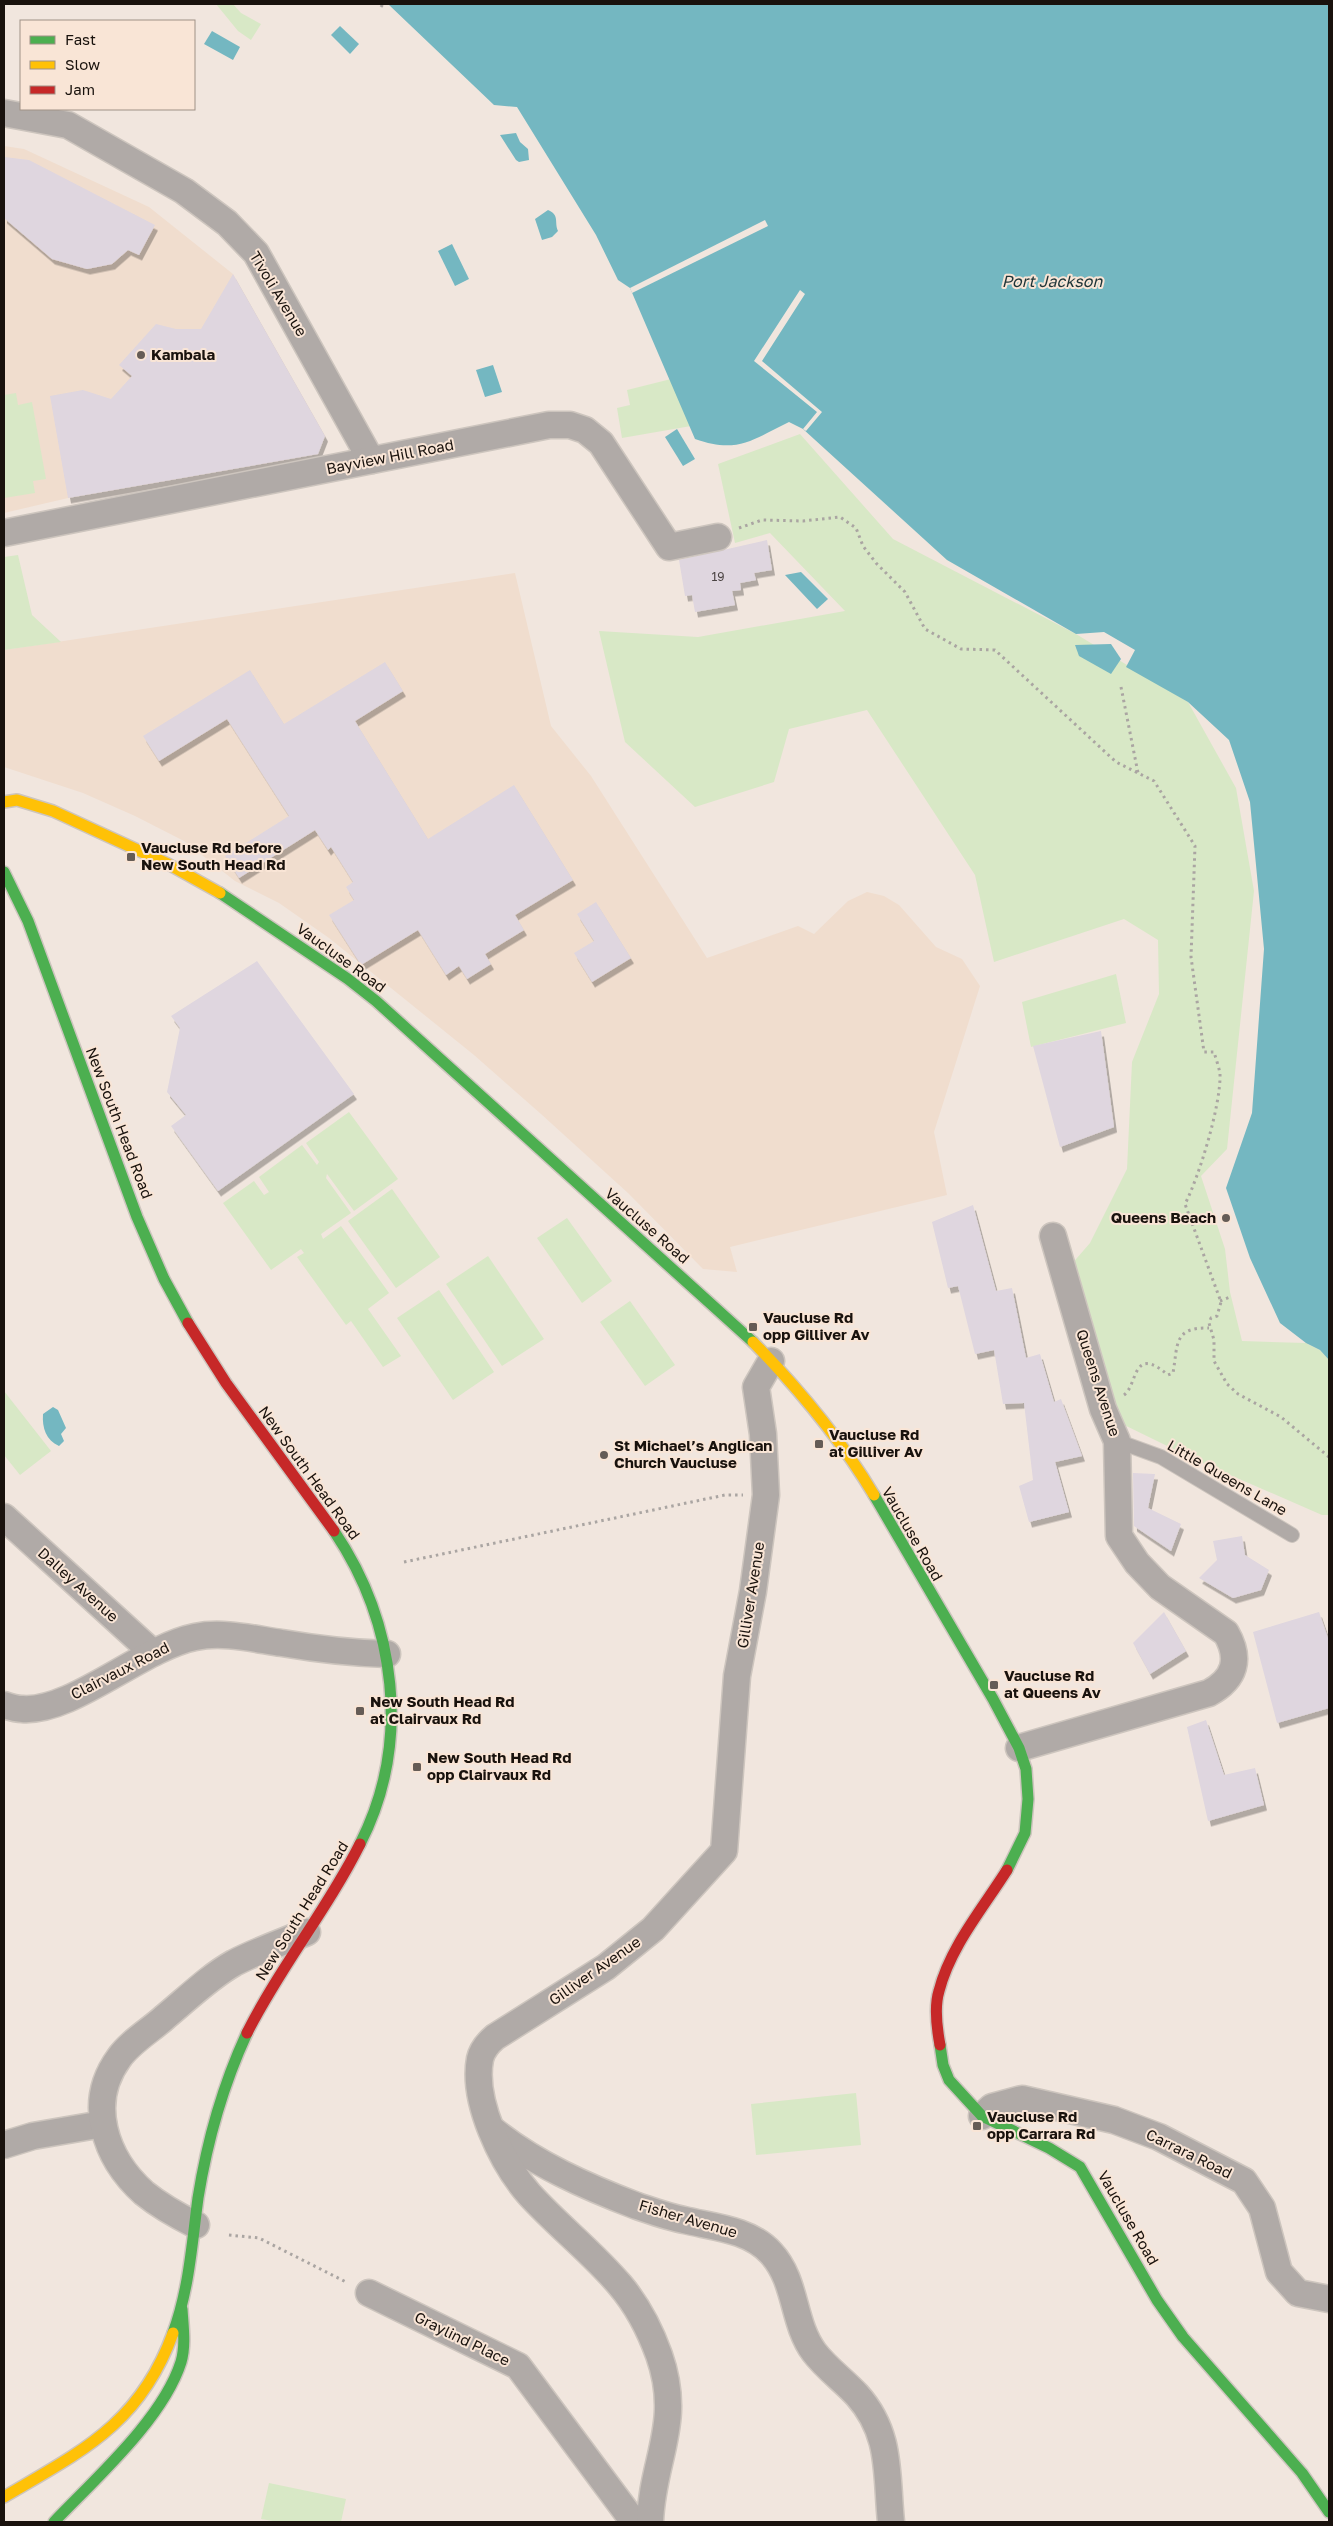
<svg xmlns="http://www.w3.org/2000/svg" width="1333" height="2526" viewBox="0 0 1333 2526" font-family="'Golos Text',sans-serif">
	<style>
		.built { fill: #f0ddce }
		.green { fill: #d8e8c6 }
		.water { fill: #74b7c1 }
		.pier { fill: #f1e6de }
		.building { fill: #dfd6df; filter: url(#shadow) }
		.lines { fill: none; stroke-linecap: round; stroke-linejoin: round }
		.lane-casing { stroke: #cdc5be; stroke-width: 16 }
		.street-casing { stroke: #cdc5be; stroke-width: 29 }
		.fast-casing { stroke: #cdc5be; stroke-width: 14 }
		.slow-casing { stroke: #cdc5be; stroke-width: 14 }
		.jam-casing { stroke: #cdc5be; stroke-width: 14 }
		.path { stroke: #aaa5a2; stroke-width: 3; stroke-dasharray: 2.5 4; stroke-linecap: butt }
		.lane { stroke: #b0aaa7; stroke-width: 14 }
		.street { stroke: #b0aaa7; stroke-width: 26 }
		.fast { stroke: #4caf50; stroke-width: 11 }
		.slow { stroke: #ffc107; stroke-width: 11 }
		.jam { stroke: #c62828; stroke-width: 11 }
		.poi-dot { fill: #655c56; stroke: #f9e5d6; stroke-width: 2 }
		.labels { text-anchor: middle; stroke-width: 4; stroke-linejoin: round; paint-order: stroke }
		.number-label { font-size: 12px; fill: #4a4342 }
		.street-label { font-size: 15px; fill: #19120d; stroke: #f9e5d6 }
		.poi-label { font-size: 15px; font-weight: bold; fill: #19120d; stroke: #f9e5d6; text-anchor: start }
		.water-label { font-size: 16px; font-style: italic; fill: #1d3438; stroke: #f9e5d6 }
	</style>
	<defs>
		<filter id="shadow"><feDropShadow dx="3" dy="5.5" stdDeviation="0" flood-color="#0004"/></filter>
	</defs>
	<rect width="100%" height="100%" fill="#f1e6de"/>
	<g class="built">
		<path d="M4,146L24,149L149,207L233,274L325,436L318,454L68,498L4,513Z"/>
		<path d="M515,573L551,726L591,776L707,958L798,926L814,934L848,901L867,892L884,896L899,905L936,947L962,959L980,986L934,1132L947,1195L730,1247L737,1272L703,1269L628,1193L541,1114L474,1055L329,938L279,903L235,881L184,841L135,816L83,793L4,767V650Z"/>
	</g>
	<g class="green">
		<path d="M216,4H233L241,13L261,24L251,40L238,31Z"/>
		<path d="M671,379L691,426L622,438L617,408L630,405L627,390Z"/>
		<path d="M16,393L18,405L32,402L46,479L33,481L35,493L4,498V395Z"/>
		<path d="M800,434L893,539L1076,634L1188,702L1236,788L1254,891L1227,1149L1201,1176L1225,1249L1230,1292L1242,1341L1306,1343L1320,1350L1329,1360V1515H1322L1198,1461L1114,1420L1070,1266L1090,1243L1127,1169L1132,1062L1159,994L1158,940L1124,919L994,962L975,875L867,710L789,729L774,782L695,807L625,742L599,631L698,637L845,611L770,533L735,543L718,464Z"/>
		<path d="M18,555L32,615L61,642L4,650V557Z"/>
		<path d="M1116,974L1126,1023L1031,1047L1022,1002Z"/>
		<path d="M349,1112L398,1179L354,1211L327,1174L326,1178L351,1213L321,1234L323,1239L341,1226L389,1293L368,1309L401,1356L383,1367L351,1321L346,1325L297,1257L304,1253L301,1249L271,1270L223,1203L254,1181L264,1195L269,1192L259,1177L302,1145L317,1165L319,1162L306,1143Z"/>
		<path d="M392,1189L440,1257L396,1288L348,1221Z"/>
		<path d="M567,1218L612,1281L582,1303L537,1238Z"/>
		<path d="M488,1256L544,1339L502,1366L446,1284Z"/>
		<path d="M439,1290L494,1372L453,1400L397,1318Z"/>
		<path d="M630,1301L675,1365L645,1386L600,1322Z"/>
		<path d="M4,1391L51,1451L20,1475L4,1455Z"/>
		<path d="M856,2093L861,2145L756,2155L751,2104Z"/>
		<path d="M269,2483L346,2499L341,2522H279L261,2519Z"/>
	</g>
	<g class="water">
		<path d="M388,4H1329V1360L1320,1350L1306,1343L1280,1323L1250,1258L1226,1188L1252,1113L1264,949L1250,802L1229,740L1188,702L1126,667L1135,650L1104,632L1076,634L947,560L803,429L789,422C752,440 737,454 695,439L630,288L618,280L596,235L517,107L494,105Z"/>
		<path d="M340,26L359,44L350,54L331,35Z"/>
		<path d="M212,31L240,47L233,60L204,44Z"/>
		<path d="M516,133L520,142L528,149L529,160L519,162L516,160L500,135Z"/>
		<path d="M548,210C560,215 554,222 558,231L552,237L542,240L535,219Z"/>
		<path d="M452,244L469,279L455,286L438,251Z"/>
		<path d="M493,365L502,392L485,397L476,370Z"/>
		<path d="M677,429L695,459L683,466L665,437Z"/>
		<path d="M801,572L828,599L817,609L785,575Z"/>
		<path d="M1111,644L1121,659L1111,674L1079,656L1075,645Z"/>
		<path d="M53,1407L58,1410L66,1428L61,1434L64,1441L59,1446C46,1440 42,1428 43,1414Z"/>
	</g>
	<g class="pier">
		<path d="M765,220L768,226L632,293L630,288Z"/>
		<path d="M800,290L805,294L762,361L822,412L806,431L803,429L817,412L754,361Z"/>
	</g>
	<g class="building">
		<path d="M4,157L29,160L155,225L139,255L128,250L112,264L87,269L52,259L4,218Z"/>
		<path d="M233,274L325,436L318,454L68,498L50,396L83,390L111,399L132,376L119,365L156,324L176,329H201Z"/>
		<path d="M767,540L772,570L754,573L756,580L740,583L741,590L732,591L735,605L695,612L692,595L685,596L679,560Z"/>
		<path d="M385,662L403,691L355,721L428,839L514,785L573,880L515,915L524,930L485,954L491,964L467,979L459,966L446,975L418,930L361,965L329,915L354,900L346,887L353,882L331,847L328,850L315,830L239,878L225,856L289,816L227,719L159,761L143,736L250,670L284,724Z"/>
		<path d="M596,902L631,958L592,982L574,953L594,941L577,914Z"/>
		<path d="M257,961L354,1094L218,1191L171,1126L186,1115L167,1092L180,1028L171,1016Z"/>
		<path d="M1101,1031L1114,1127L1060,1147L1033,1046Z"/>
		<path d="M973,1205L996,1291L1012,1288L1026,1358L1040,1354L1054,1402L1061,1399L1082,1456L1055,1462L1069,1512L1029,1522L1019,1486L1033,1480L1024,1403L1003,1404L994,1350L975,1354L958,1286L948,1288L932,1222Z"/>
		<path d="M1133,1473L1155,1474L1148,1508L1181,1524L1171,1551L1134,1526Z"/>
		<path d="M1242,1536L1245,1555L1269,1570L1261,1590L1233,1598L1199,1578L1217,1560L1213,1541Z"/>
		<path d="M1164,1612L1186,1651L1150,1674L1133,1643Z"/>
		<path d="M1319,1612L1329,1641V1708L1277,1723L1253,1632Z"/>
		<path d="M1206,1720L1224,1775L1255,1768L1264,1805L1208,1821L1187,1727Z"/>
	</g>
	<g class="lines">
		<defs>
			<path id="lane" d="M1117,1441L1161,1457L1292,1535"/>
			<g id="street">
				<path d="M4,113L68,125L184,191L227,223L256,253L371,460"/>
				<path d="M4,533L549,425H570L585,430L601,443L669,547L718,537"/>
				<path d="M4,1517L152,1652"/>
				<path d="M4,1705C10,1707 16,1709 22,1709C72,1713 141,1648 195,1637C223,1631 254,1639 282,1643C317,1649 351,1653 387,1654"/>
				<path d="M1019,1748L1209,1693C1235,1679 1241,1659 1226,1633L1160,1587L1137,1563L1119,1536L1117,1441L1103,1409L1053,1236"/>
				<path d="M982,2116L992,2107L1022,2099L1114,2120L1159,2137L1244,2181L1262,2208L1279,2272L1298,2293L1329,2299"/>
				<path d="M494,2131C535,2164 587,2187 637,2206C652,2211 668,2217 684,2220C713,2227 749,2229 771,2253C797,2281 792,2322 814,2352C826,2368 843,2380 857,2395C892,2434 886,2474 891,2522"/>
				<path d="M4,2145L33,2136L103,2124"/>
				<path d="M196,2225C178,2216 160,2206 144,2193C105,2158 86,2103 119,2058C130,2042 151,2030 165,2017C187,1999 209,1977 234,1963C257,1951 283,1942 307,1932"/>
				<path d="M369,2293L518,2366L634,2522"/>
				<path d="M650,2522C652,2459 683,2423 659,2355C650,2330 637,2305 620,2285C592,2252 558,2226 529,2194C502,2163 472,2101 480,2059C482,2050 488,2043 495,2037L606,1967L653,1929L724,1851L737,1676L753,1591L766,1495L763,1434L756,1387L771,1361"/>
			</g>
			<g id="fast">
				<path d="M4,872L28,921L137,1217L164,1279L188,1323"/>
				<path d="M220,893L348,979L376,1001L753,1342"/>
				<path d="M874,1495L993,1699L1019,1748L1026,1769L1028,1799L1025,1833L1007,1870"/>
				<path d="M334,1531C396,1623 412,1742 360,1844"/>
				<path d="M940,2045L943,2065L949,2080L982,2116L1049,2148L1080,2167L1157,2300L1183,2337L1302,2473L1329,2512"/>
				<path d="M173,2333C189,2290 192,2243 198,2198C207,2142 223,2085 247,2033"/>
				<path d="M54,2522C95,2479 163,2419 181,2362C186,2345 183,2326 182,2309"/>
			</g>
			<g id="slow">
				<path d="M4,802L17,800L53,811L168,864L220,893"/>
				<path d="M753,1342C799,1389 840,1438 874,1495"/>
				<path d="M4,2497C82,2451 140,2424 173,2333"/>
			</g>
			<g id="jam">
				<path d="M188,1323L226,1383L334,1531"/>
				<path d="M247,2033C280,1967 327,1910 360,1844"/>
				<path d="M940,2045C937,2029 934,2007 939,1991C950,1947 983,1908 1007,1870"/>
			</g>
		</defs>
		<use href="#lane" class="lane-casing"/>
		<use href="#street" class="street-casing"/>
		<use href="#fast" class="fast-casing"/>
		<use href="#slow" class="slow-casing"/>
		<use href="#jam" class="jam-casing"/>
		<g class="path">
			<path d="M381,7L383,4"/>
			<path d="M739,528L762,520L803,521L840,517L856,528L863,546L876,563L905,592L925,629L961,649L995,650L1116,762L1154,781L1195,846L1191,957L1204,1052H1214C1216,1059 1219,1067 1220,1074C1221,1105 1199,1177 1185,1204L1221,1302L1217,1316L1211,1318L1209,1323L1214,1340V1361L1227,1384L1238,1394L1281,1417L1329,1457"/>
			<path d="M1121,687L1138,773"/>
			<path d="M1220,1301L1230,1297"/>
			<path d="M1124,1395C1138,1385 1132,1344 1168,1375L1173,1373C1178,1345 1173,1327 1209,1328"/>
			<path d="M404,1562L725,1495H743"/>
			<path d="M229,2235L259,2238L348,2283"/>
		</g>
		<use href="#lane" class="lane"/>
		<use href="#street" class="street"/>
		<use href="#fast" class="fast"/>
		<use href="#slow" class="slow"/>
		<use href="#jam" class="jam"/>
	</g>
	<g class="poi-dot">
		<circle cx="141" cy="355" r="5"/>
		<rect x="126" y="852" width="10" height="10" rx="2.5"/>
		<circle cx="1226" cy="1218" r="5"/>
		<rect x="748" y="1322" width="10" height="10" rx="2.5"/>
		<rect x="814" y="1439" width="10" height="10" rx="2.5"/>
		<circle cx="604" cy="1455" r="5"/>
		<rect x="989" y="1680" width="10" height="10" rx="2.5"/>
		<rect x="355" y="1706" width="10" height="10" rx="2.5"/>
		<rect x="412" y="1762" width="10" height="10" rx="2.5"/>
		<rect x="972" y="2121" width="10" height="10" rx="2.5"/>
	</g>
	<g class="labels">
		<g class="number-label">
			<text x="718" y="581">19</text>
		</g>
		<g class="street-label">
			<text transform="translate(278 294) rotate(59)" y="5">Tivoli Avenue</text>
			<text transform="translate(390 457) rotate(-11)" y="5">Bayview Hill Road</text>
			<text transform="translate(341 958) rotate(36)" y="5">Vaucluse Road</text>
			<text transform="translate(119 1123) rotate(69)" y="5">New South Head Road</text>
			<text transform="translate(647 1226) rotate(41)" y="5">Vaucluse Road</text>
			<text transform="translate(1098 1383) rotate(72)" y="5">Queens Avenue</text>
			<text transform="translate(309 1473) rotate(54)" y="5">New South Head Road</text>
			<text transform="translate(1227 1478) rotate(30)" y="5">Little Queens Lane</text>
			<text transform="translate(912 1534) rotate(60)" y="5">Vaucluse Road</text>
			<text transform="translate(78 1585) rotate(42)" y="5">Dalley Avenue</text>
			<text transform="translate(751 1595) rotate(-81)" y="5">Gilliver Avenue</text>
			<text transform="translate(120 1671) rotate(-27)" y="5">Clairvaux Road</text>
			<text transform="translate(302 1911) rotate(-58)" y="5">New South Head Road</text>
			<text transform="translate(595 1971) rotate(-35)" y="5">Gilliver Avenue</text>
			<text transform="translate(1189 2154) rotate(26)" y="5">Carrara Road</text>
			<text transform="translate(1128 2218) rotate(60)" y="5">Vaucluse Road</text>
			<text transform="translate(688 2219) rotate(16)" y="5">Fisher Avenue</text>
			<text transform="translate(462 2339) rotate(26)" y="5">Graylind Place</text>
		</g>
		<g class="poi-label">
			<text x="151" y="360">Kambala</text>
			<text x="141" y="853">Vaucluse Rd before<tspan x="141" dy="17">New South Head Rd</tspan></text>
			<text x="1216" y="1223" text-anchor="end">Queens Beach</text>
			<text x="763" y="1323">Vaucluse Rd<tspan x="763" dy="17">opp Gilliver Av</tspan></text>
			<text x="829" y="1440">Vaucluse Rd<tspan x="829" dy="17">at Gilliver Av</tspan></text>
			<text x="614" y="1451">St Michael’s Anglican<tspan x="614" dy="17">Church Vaucluse</tspan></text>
			<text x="1004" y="1681">Vaucluse Rd<tspan x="1004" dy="17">at Queens Av</tspan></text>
			<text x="370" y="1707">New South Head Rd<tspan x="370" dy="17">at Clairvaux Rd</tspan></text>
			<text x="427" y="1763">New South Head Rd<tspan x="427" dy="17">opp Clairvaux Rd</tspan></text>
			<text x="987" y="2122">Vaucluse Rd<tspan x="987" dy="17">opp Carrara Rd</tspan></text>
		</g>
		<g class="water-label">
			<text x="1052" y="287">Port Jackson</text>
		</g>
	</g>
	<rect width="1333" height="2526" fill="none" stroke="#19120d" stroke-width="10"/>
	<rect x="20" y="20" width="175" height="90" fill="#f9e5d6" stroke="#9f9186"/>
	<rect x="30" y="36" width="25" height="8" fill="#4caf50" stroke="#9f9186"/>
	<text x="65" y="45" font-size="15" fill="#19120d">Fast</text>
	<rect x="30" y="61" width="25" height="8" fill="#ffc107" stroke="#9f9186"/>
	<text x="65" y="70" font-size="15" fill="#19120d">Slow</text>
	<rect x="30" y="86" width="25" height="8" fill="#c62828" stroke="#9f9186"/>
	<text x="65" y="95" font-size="15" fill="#19120d">Jam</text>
</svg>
